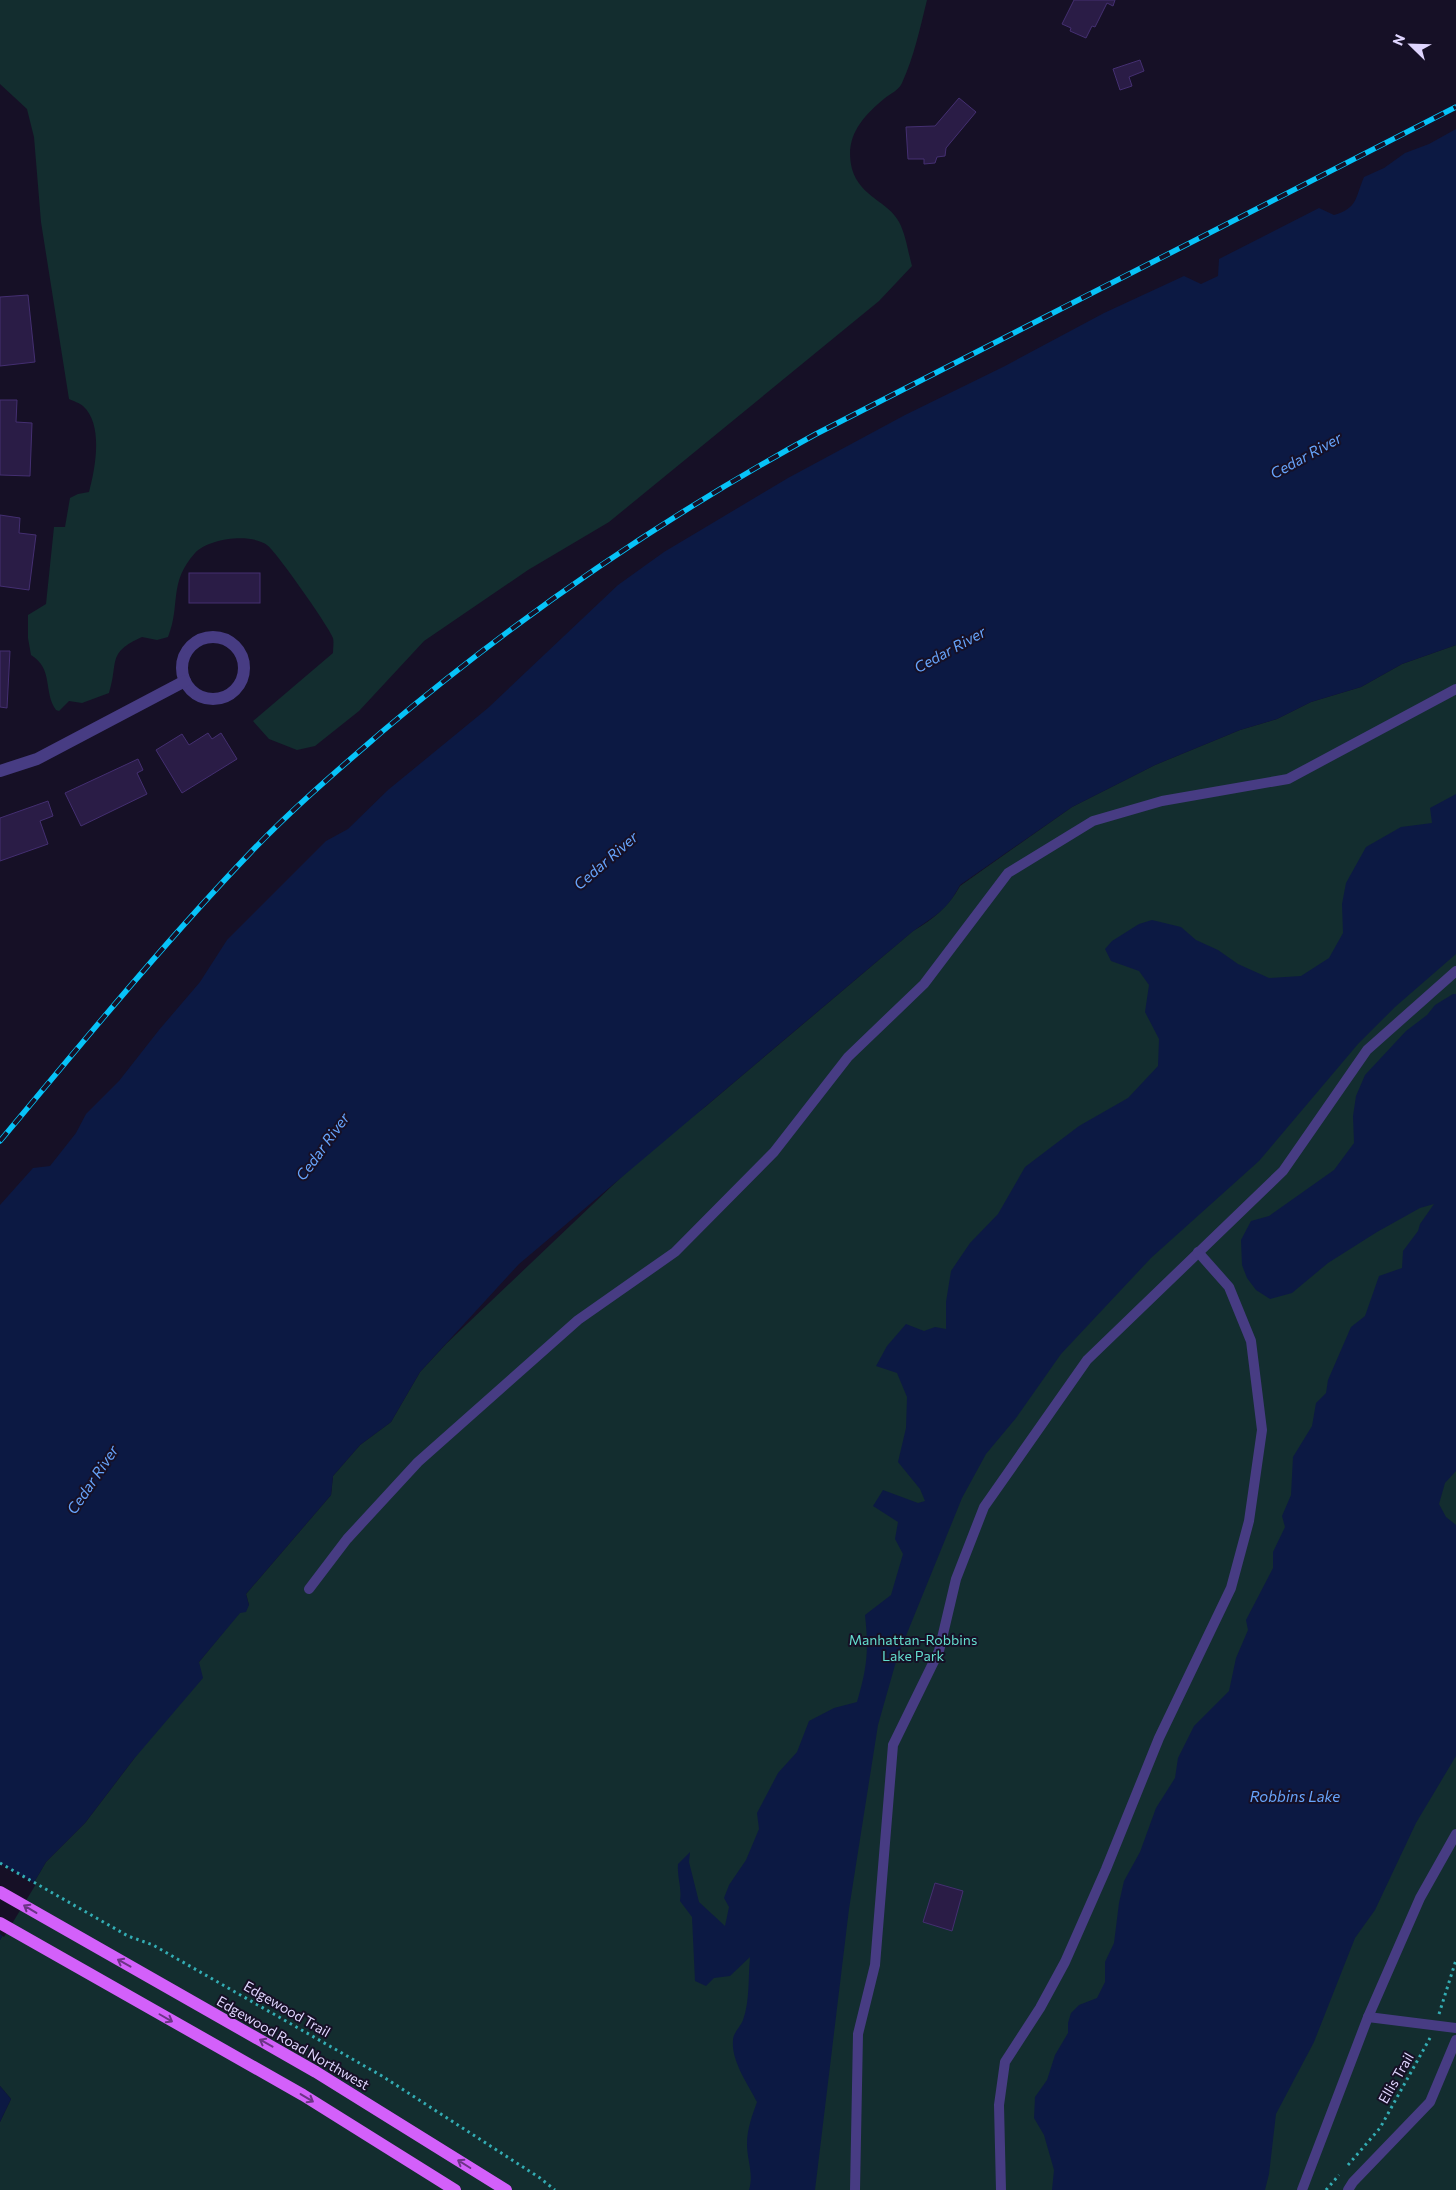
<svg xmlns="http://www.w3.org/2000/svg" width="1456" height="2190" viewBox="0 0 1456 2190" font-family="Commissioner,sans-serif">
	<style>
		.green { fill: #132d2f }
		.water { fill: #0c1943 }
		.pier { fill: #161026 }
		.building { fill: #2a1c46; stroke: #442f71 }
		.lines { fill: none; stroke-linecap: round; stroke-linejoin: round }
		.path { stroke: #33adb4; stroke-width: 3; stroke-dasharray: 2.5 4; stroke-linecap: butt }
		.lane { stroke: #473c83; stroke-width: 10 }
		.street { stroke: #473c83; stroke-width: 12 }
		.primary { stroke: #d360fa; stroke-width: 12 }
		.rail-casing { stroke: #07c3f8; stroke-width: 5.5 }
		.rail { stroke: #161026; stroke-width: 4; stroke-dasharray: 11; stroke-linecap: butt }
		.oneway { stroke: #6b3485 }
		.labels { text-anchor: middle; stroke-width: 4; stroke-linejoin: round; paint-order: stroke }
		.park-label { font-size: 14px; fill: #63dccd; stroke: #161026 }
		.street-label { font-size: 14px; fill: #dfd5fe; stroke: #161026 }
		.water-label { font-size: 15px; font-style: italic; fill: #67a4fb; stroke: #161026 }
	</style>
	<rect width="100%" height="100%" fill="#161026"/>
	<g class="green">
		<path d="M0,0H927C920,28 914,57 902,83C899,90 890,94 885,98C862,117 844,137 852,169C860,197 889,202 899,222C906,235 908,252 912,266L879,301L609,522L528,570L424,641L359,711L315,746L297,750L269,739L253,721L333,653C333,649 334,642 333,638C330,628 275,550 267,545C251,533 209,538 195,553C168,583 181,605 168,637L157,640L142,637C106,653 119,662 109,693L82,703L69,701L59,711L56,710C43,692 54,669 31,655L28,638V615L46,604L54,527H65L70,498L78,494L89,492C95,469 104,425 83,406C80,403 73,401 69,399L41,222L34,137L27,109L0,84Z"/>
		<path d="M1456,645V2190H0V2122L11,2099L0,2086V1940L46,1862L85,1823L133,1760L199,1662L240,1612L249,1605L246,1594L331,1495L333,1476L360,1445L391,1422L420,1372L447,1343L654,1146L705,1107L913,931C934,919 949,906 960,886L1072,807L1155,765L1240,730L1277,719L1311,702L1361,687L1402,664Z"/>
	</g>
	<g class="water">
		<path d="M1456,129V645L1402,664L1361,687L1311,702L1277,719L1240,730L1155,765L1072,807L960,885C946,912 935,915 912,932C902,940 892,949 881,958L519,1264L420,1372L391,1422L360,1445L333,1476L331,1495L246,1594L249,1605L246,1612L240,1613L199,1662L203,1678L133,1760L85,1823L46,1862L0,1940V1205L33,1168L50,1166L76,1133L86,1114L119,1081L159,1030L200,982L227,940L326,841L348,829L388,790L488,708L618,585L664,552L788,478L905,415L1005,366L1104,313L1184,276L1201,284L1218,276L1219,259L1319,208L1334,215C1358,208 1355,198 1364,177L1384,168L1405,153L1429,144Z"/>
		<path d="M1456,794V954L1395,1007L1358,1044L1259,1161L1151,1258L1061,1354L1016,1418L986,1454L962,1498L897,1658L878,1725L849,1909L815,2190H749C754,2174 747,2160 747,2144C747,2129 752,2116 757,2102C748,2084 731,2061 733,2040C733,2033 741,2026 743,2020C750,2001 748,1977 750,1957L730,1976L714,1978L706,1986L695,1981L692,1917L680,1901C682,1887 677,1878 678,1864L690,1852L689,1862L699,1902L725,1926L729,1907L724,1898L729,1885L746,1860L759,1829L757,1813L778,1773L797,1752L809,1721L834,1708L857,1702C867,1668 869,1651 865,1615L891,1595L903,1554L895,1539L898,1522L873,1506L883,1490L918,1503L925,1501L920,1489L898,1462L906,1428L907,1397L897,1373L876,1366L887,1346L906,1324L924,1331L935,1327L946,1329V1302L951,1271L970,1243L998,1214L1025,1167L1079,1126L1128,1098L1158,1066L1159,1039L1145,1012L1149,985L1139,971L1111,961L1105,949L1112,941L1139,924L1152,920L1181,927L1196,940L1218,950L1238,964L1269,978L1301,976L1329,958L1343,933L1342,904L1346,883L1366,847L1401,827L1432,823L1430,808Z"/>
		<path d="M1453,994H1456V1471L1445,1483L1439,1504L1446,1517L1456,1525V1756L1416,1823L1375,1910L1355,1938L1314,2042L1276,2114L1269,2174L1265,2190H1052L1054,2170L1044,2135L1034,2118L1035,2097L1047,2080L1055,2055L1068,2033V2023L1071,2013L1079,2005L1097,1998L1105,1982V1962L1114,1943L1119,1903L1124,1881L1140,1852L1156,1808L1175,1778L1178,1758L1194,1726L1229,1691L1236,1658L1248,1630L1246,1620L1273,1568V1552L1285,1527L1282,1516L1291,1495L1293,1457L1312,1426L1316,1403L1326,1393L1328,1380L1351,1327L1365,1316L1379,1276L1402,1268L1403,1251L1418,1231L1420,1224L1434,1204L1420,1208L1377,1232L1328,1263L1292,1293L1270,1299L1256,1290L1247,1278L1242,1265L1241,1240L1251,1221L1269,1216L1334,1170L1354,1143L1353,1116L1356,1096L1365,1075L1406,1031L1427,1015L1435,1005Z"/>
		<path d="M0,2086L11,2099L0,2122Z"/>
	</g>
	<path class="pier" d="M0,1863L36,1884L4,1937L0,1934Z"/>
	<g class="building">
		<path d="M1074,0H1115L1113,6L1107,3L1095,27L1092,26L1086,38L1070,31L1071,28L1062,24Z"/>
		<path d="M1140,60L1144,71L1129,77L1132,86L1120,90L1113,69Z"/>
		<path d="M959,98L976,112L946,148L945,156L937,157L935,163L924,164V159H908L906,127L935,126Z"/>
		<path d="M28,295L35,362L0,366V297Z"/>
		<path d="M0,400H17L16,422L32,423L30,476L0,475Z"/>
		<path d="M0,515L20,518L19,533L36,535L29,590L0,586Z"/>
		<rect x="189" y="573" width="71" height="30"/>
		<path d="M0,651H10L7,708L0,707Z"/>
		<path d="M208,733L212,739L221,733L237,759L182,793L156,750L182,734L189,745Z"/>
		<path d="M138,759L143,770L137,773L147,794L81,826L65,793Z"/>
		<path d="M48,801L53,816L40,821L48,844L0,861V818Z"/>
		<path d="M935,1883L963,1891L952,1931L923,1922Z"/>
	</g>
	<g class="lines">
		<g class="path">
			<path d="M0,1863L128,1936L153,1945L382,2076L540,2178L555,2190"/>
			<path d="M1439,2014L1456,1960"/>
			<path d="M1348,2165L1380,2128L1430,2038"/>
			<path d="M1326,2190L1339,2175"/>
		</g>
		<g class="lane">
			<path d="M309,1589L347,1539L418,1462L578,1320L675,1252L774,1152L848,1057L924,984L1008,873L1093,821L1162,801L1288,779L1456,689"/>
			<path d="M1368,2017L1456,2028"/>
			<path d="M855,2190L858,2034L875,1965L893,1745L939,1651L956,1579L984,1507L1087,1360L1283,1171L1367,1050L1456,971"/>
			<path d="M1001,2190L999,2105L1005,2062L1040,2008L1065,1962L1106,1869L1159,1738L1231,1588L1249,1521L1262,1430L1251,1341L1229,1287L1198,1252"/>
			<path d="M1302,2190L1368,2017L1420,1898L1456,1834"/>
			<path d="M1348,2190L1353,2182L1430,2102L1456,2040"/>
		</g>
		<g class="street">
			<circle cx="213" cy="668" r="31"/>
			<path d="M0,771L37,759L185,681"/>
		</g>
		<g class="primary">
			<path d="M0,1892L316,2072L506,2190"/>
			<path d="M0,1923L303,2095L455,2190"/>
		</g>
		<defs>
			<path id="rail" d="M0,1141C82,1043 163,944 251,852C293,808 339,769 384,730C518,617 662,518 816,434L1456,107"/>
		</defs>
		<use href="#rail" class="rail-casing"/>
		<use href="#rail" class="rail"/>
	</g>
	<defs><path id="oneway-shaft" d="M-6 0H5M1.5-3L5.5 0L1.5 3" fill="none" stroke-width="1.6" stroke-linecap="round" stroke-linejoin="round" transform="scale(1.25)"/></defs>
	<g class="oneway">
		<use href="#oneway-shaft" transform="translate(30 1909) rotate(-149)"/>
		<use href="#oneway-shaft" transform="translate(124 1963) rotate(-151)"/>
		<use href="#oneway-shaft" transform="translate(166 2018) rotate(30)"/>
		<use href="#oneway-shaft" transform="translate(266 2043) rotate(-151)"/>
		<use href="#oneway-shaft" transform="translate(307 2098) rotate(31)"/>
		<use href="#oneway-shaft" transform="translate(464 2164) rotate(-148)"/>
	</g>
	<g class="labels">
		<g class="park-label">
			<text x="913" y="1645">Manhattan-Robbins<tspan x="913" dy="16">Lake Park</tspan></text>
		</g>
		<g class="street-label">
			<text transform="translate(287 2009) rotate(30)" y="5">Edgewood Trail</text>
			<text transform="translate(293 2043) rotate(30)" y="5">Edgewood Road Northwest</text>
			<text transform="translate(1396 2078) rotate(-60)" y="5">Ellis Trail</text>
		</g>
		<g class="water-label">
			<text transform="translate(1306 456) rotate(-29)" y="5">Cedar River</text>
			<text transform="translate(950 650) rotate(-29)" y="5">Cedar River</text>
			<text transform="translate(606 861) rotate(-41)" y="5">Cedar River</text>
			<text transform="translate(323 1147) rotate(-54)" y="5">Cedar River</text>
			<text transform="translate(93 1480) rotate(-56)" y="5">Cedar River</text>
			<text x="1295" y="1802">Robbins Lake</text>
		</g>
	</g>
	<g transform="translate(1411 45) rotate(293)" stroke="#161026" stroke-width="4" paint-order="stroke">
	<path d="M0-4L9 19L0 12L-9 19Z" fill="#dfd5fe"/>
	<text y="-8" font-size="14" font-weight="bold" text-anchor="middle" fill="#dfd5fe">N</text>
	</g>
</svg>
